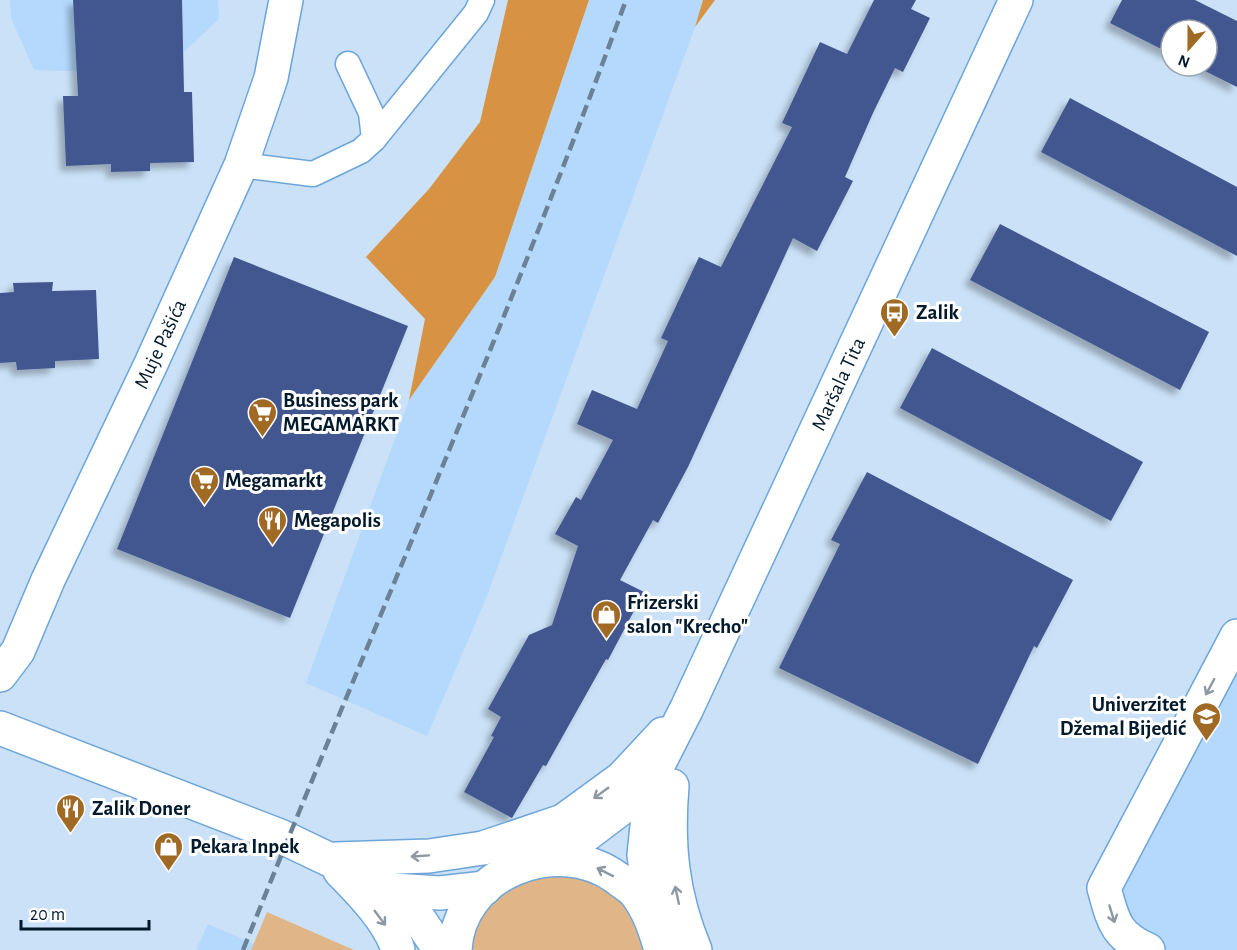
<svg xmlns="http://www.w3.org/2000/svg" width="1237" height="950" viewBox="0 0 1237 950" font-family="'Alegreya Sans',sans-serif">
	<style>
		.built { fill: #b4d9fd }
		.green { fill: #e0b689 }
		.forest { fill: #d79343 }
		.building { fill: #425790; filter: url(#shadow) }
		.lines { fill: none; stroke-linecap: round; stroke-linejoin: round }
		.lane-casing { stroke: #6ea5d9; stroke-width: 27 }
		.street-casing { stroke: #6ea5d9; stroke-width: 36 }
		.secondary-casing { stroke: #6ea5d9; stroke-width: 36 }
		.lane { stroke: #fff; stroke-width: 24 }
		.street { stroke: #fff; stroke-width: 33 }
		.secondary { stroke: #fff; stroke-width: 33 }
		.rail { stroke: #6b8296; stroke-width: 4.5; stroke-dasharray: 12 6; stroke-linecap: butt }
		.oneway { stroke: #8e98a0 }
		.labels { text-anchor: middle; stroke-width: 6; stroke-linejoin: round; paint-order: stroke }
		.poi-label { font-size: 21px; font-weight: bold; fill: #03192c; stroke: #fff; text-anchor: start }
		.street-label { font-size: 21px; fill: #03192c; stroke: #fff }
	</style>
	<defs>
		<filter id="shadow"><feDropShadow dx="-5.5" dy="5.5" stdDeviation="3" flood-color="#0004"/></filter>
	</defs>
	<rect width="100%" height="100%" fill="#cae1f7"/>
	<g class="built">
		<path d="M10,0H218L219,19L160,74L34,70L11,18Z"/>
		<path d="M589,0H703L695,27L487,596L427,736L306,683L409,400L495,277Z"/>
		<path d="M1237,618V950H1148L1104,888Z"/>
		<path d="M208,924L254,944L251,950H196Z"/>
	</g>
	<g class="green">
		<path d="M539,866L628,893L656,950H460L469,917Z"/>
		<path d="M267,912L354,950H251Z"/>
	</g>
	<g class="forest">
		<path d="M508,0H589L495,277L409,400L425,319L366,257L429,189L480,122Z"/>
		<path d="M703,0H715L695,27Z"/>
	</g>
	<g class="building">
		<path d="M73,0H182L184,92H192L194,162L150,163V171L111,172V164L66,166L63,96H78Z"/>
		<path d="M874,0H916L911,9L930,18L903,72L895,68L873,113L845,177L853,181L817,251L793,238L688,467L658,523L653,520L620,580L644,592L608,660L606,659L546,766L543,765L512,818L464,792L494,737L491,736L501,717L488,709L529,635L552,625L578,546L555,534L576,497L581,500L613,440L577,424L592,390L637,409L668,341L661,338L699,257L721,267L792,127L782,123L820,42L847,54Z"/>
		<path d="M1122,0H1195L1237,21V87L1195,66H1207V30H1171V54L1110,23Z"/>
		<path d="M1070,98L1237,187V256L1041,152Z"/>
		<path d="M1000,224L1209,332L1180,390L970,280Z"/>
		<path d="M234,257L408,326L290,618L117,549Z"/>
		<path d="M53,282L52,291L96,290L99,359L55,361V368L17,370L16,362L0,363V293L14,292L13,283Z"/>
		<path d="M932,348L1143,462L1111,521L900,408Z"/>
		<path d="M867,472L1073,580L1037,648L1034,646L978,764L779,668L840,544L831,540Z"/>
	</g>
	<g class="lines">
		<defs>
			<g id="lane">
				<path d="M348,64L371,113L374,139"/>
				<path d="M241,165L313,174L361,151L374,139L476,13L482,0"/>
			</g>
			<g id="street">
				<path d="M0,675L18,651L48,580L150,366L241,165L271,78L286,0"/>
				<path d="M1148,950C1115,936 1113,920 1104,888L1237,636"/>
			</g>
			<g id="secondary">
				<path d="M0,728L280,836L393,890L440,893L485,888"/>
				<path d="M672,786C667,845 672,895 695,950"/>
				<path d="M336,859L429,856L483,848L563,821L622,778L663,734"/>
				<path d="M542,859L586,835L619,810L652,773"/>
				<path d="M340,871C361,892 390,922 398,950"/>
				<path d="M393,890L419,919L440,950"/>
				<path d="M652,919L644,855L649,807L657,767L687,708L1016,0"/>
				<path d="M455,950C458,873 557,834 617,878C623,883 630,887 635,892C649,910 655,929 661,950"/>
			</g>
		</defs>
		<use href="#lane" class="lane-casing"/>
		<use href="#street" class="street-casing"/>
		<use href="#secondary" class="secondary-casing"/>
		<use href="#lane" class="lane"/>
		<use href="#street" class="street"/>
		<use href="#secondary" class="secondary"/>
		<path class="rail" d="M243,950C370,633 509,321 626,0"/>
	</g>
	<defs><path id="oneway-shaft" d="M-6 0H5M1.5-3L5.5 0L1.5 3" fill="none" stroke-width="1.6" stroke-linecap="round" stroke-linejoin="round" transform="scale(1.5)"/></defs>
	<g class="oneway">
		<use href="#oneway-shaft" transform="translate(1210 687) rotate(118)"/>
		<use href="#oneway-shaft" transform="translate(601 793) rotate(144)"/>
		<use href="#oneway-shaft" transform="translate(420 856) rotate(176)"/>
		<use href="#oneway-shaft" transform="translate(605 872) rotate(-153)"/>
		<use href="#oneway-shaft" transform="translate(677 895) rotate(-102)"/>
		<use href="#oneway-shaft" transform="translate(1112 914) rotate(73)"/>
		<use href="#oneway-shaft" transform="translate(380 918) rotate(53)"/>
	</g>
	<defs>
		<symbol id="bus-pin" viewBox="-11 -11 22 30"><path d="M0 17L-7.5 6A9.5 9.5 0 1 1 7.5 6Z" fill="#a06924" stroke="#fff"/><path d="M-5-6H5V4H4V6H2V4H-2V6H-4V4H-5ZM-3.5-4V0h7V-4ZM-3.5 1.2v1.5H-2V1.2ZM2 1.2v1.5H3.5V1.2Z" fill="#fff"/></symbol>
		<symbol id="supermarket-pin" viewBox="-11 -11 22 30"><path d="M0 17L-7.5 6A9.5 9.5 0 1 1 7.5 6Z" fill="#a06924" stroke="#fff"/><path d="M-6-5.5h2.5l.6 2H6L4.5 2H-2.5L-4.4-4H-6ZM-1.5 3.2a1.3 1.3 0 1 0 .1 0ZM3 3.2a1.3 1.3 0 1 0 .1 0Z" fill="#fff"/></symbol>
		<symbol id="restaurant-pin" viewBox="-11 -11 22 30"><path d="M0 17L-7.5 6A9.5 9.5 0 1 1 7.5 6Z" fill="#a06924" stroke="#fff"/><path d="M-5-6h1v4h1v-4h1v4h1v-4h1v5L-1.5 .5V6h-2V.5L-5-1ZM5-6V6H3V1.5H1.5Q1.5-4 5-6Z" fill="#fff"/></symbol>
		<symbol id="shop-pin" viewBox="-11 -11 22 30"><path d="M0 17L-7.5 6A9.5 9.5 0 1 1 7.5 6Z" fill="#a06924" stroke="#fff"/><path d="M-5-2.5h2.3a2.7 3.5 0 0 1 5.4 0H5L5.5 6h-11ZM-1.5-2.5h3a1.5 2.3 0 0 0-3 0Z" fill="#fff"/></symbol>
		<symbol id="university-pin" viewBox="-11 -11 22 30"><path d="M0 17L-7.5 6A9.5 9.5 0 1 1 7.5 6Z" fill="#a06924" stroke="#fff"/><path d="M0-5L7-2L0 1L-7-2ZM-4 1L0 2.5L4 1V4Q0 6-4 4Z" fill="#fff"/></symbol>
	</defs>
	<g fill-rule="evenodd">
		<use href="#bus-pin" x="878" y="296" width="33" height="45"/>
		<use href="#supermarket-pin" x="246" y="396" width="33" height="45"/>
		<use href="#supermarket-pin" x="188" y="464" width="33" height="45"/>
		<use href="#restaurant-pin" x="256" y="504" width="33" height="45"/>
		<use href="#shop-pin" x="590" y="598" width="33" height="45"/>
		<use href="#university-pin" x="1190" y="700" width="33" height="45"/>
		<use href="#restaurant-pin" x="54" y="792" width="33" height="45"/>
		<use href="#shop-pin" x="152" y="830" width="33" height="45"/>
	</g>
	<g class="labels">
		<g class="poi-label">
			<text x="916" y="319">Zalik</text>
			<text x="283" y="407">Business park<tspan x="283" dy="24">MEGAMARKT</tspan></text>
			<text x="225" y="487">Megamarkt</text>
			<text x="294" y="527">Megapolis</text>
			<text x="627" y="609">Frizerski<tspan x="627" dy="24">salon "Krecho"</tspan></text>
			<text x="1186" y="711" text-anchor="end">Univerzitet<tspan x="1186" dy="24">Džemal Bijedić</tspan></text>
			<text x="92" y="815">Zalik Doner</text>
			<text x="190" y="853">Pekara Inpek</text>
		</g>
		<g class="street-label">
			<text transform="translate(160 344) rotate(-65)" y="7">Muje Pašića</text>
			<text transform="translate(838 384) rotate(-65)" y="7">Maršala Tita</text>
		</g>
	</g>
	<g transform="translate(1189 48) rotate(201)"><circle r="28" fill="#ffffff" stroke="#9aa3ab" stroke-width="1.5"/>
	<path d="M0-4.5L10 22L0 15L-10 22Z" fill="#a06924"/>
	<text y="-9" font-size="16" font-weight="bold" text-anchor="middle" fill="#03192c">N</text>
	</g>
	<path d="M21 920v9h128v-9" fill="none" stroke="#03192c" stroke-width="3"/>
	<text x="30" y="920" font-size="18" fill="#03192c" stroke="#ffffff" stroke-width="4.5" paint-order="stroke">20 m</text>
</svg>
